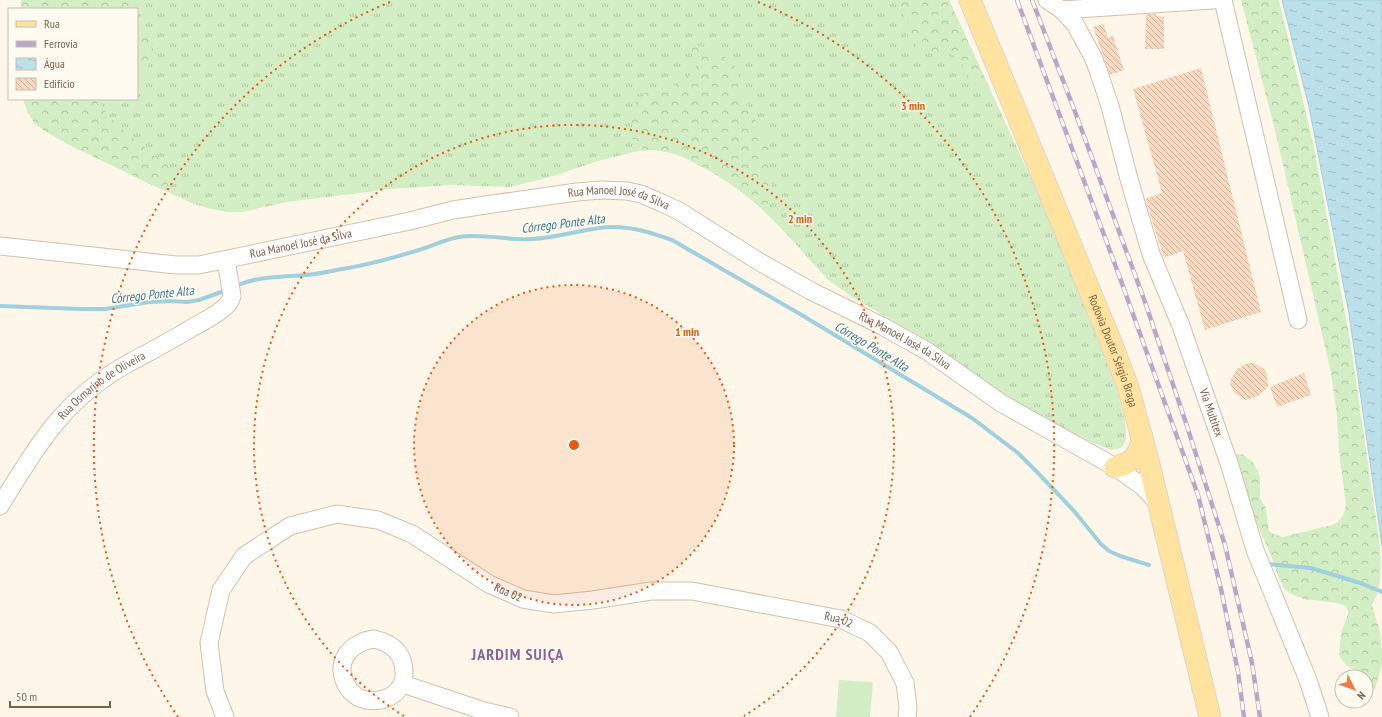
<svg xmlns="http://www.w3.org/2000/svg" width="1382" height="717" viewBox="0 0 1382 717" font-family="'PT Sans Narrow',sans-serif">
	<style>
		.grass { fill: url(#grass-tufts) }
		.forest { fill: url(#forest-crowns) }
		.garden { fill: #d3eec5 }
		.water { fill: url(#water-ripples); stroke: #a0cfdd }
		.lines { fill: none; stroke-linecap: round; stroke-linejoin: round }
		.stream { stroke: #a0cfdd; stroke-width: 4 }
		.building { fill: url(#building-back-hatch) }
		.minor-casing { stroke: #d2c0ad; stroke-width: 19 }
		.major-casing { stroke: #ddd5d0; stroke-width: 23 }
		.minor { stroke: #fff; stroke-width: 17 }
		.major { stroke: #ffe39f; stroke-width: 21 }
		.rail-casing { stroke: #bca5ca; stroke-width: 4.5 }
		.rail { stroke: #fffbf1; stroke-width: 3; stroke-dasharray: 9; stroke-linecap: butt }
		.ring { fill: none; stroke: #e8590c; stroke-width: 2; stroke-dasharray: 2 4 }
		.labels { text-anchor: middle; stroke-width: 3; stroke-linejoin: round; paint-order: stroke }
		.street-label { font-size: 12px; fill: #7c5f49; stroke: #fffbf1 }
		.water-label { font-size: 13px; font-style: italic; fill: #3e7789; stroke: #fffbf1 }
		.district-label { font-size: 16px; font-weight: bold; letter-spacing: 1px; fill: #8a6297; stroke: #fffbf1 }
		.centre { fill: #e8590c; stroke: #fffbf1; stroke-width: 2 }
		.ring-label { font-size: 12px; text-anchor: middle; font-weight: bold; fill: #e8590c; stroke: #fffbf1; stroke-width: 3; stroke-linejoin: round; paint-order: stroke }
	</style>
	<defs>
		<pattern id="grass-tufts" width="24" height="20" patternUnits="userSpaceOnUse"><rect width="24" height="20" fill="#d3eec5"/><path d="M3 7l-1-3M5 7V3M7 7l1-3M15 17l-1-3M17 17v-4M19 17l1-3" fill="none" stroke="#b0c4a2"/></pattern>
		<pattern id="forest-crowns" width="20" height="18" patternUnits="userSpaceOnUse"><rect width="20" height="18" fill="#d3eec5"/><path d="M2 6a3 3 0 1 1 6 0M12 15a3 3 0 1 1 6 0" fill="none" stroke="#b0c4a2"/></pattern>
		<pattern id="water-ripples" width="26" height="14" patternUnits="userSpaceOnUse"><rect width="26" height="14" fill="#bbe0ea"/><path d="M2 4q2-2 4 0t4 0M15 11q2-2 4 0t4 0" fill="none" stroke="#9db9c0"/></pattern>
		<pattern id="building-back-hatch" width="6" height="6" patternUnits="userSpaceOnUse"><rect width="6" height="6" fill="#f6d9be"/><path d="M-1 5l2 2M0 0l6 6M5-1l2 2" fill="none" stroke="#ccb39c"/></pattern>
	</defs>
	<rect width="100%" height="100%" fill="#fef7e9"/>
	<path class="grass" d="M21,0H949L1058,237L1095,328L1114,380L1125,421L1126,430V440L1122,447L1118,449L1111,450L1086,440L1018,405L953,361L918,336L849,295L827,279L781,228L759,206L735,187L713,173L691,161L674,153L655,150L638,151L598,161L550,177L510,187L452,185L392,189L287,202L242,212H229L211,209L194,204L143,181L55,137L35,124L28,113L23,99H137V9H21Z"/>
	<g class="forest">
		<path d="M21,0H142L141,5L135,9L119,6L120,9H21Z"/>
		<path d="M848,0H860L852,9L849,19L847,7Z"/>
		<path d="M891,0H949L989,87H983L969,81C965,74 964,65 958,59C948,48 929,58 918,48C913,44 912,34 910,28C906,17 900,8 891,0Z"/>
		<path d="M1241,0H1279L1314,147L1350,340L1380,546C1381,565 1382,589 1372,605L1380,632L1382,650V664L1375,690L1366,677L1346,665L1339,656L1341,633L1348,614V611L1346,606L1337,603L1304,599L1289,593L1284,588L1278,576L1271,556L1251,510L1236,463V454H1242L1252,461L1258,471L1260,477V498L1266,508L1268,525L1269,531L1273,534L1283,537L1332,525C1341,521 1345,514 1346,504L1339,453L1337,416L1331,373L1275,130Z"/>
		<path d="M137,31C142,34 148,38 151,43C159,55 145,71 137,79Z"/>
		<path d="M685,43L700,46L725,57L734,65L738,72V86L743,99L768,141L770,172L772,183L768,205V215C739,187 685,147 644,150L634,142L630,135L632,125L631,116L636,102L643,94L652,90L669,89L691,74L696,67L695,59Z"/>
		<path d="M23,99H99C102,115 137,142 151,152C156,156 167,162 170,168C173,176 172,184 168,192L71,146L43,130L35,124L28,113Z"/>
	</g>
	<path class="garden" d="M839,680L873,682L870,717H836Z"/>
	<path class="water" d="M1282,0H1382V546L1349,314L1309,107Z"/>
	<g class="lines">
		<g class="stream">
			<path d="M235,286C259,276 281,277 306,275C320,274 335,270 348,268C372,264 396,257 419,250C432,246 446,239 459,237C483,233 508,241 532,239C559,238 585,228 610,227C631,226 652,233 672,240L800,314L972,418L1018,453L1035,470L1074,511L1101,544L1109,551L1120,556L1149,565"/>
			<path d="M0,306L81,309H105L149,302L170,301L187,302L199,300L227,290"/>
			<path d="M1268,564L1311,568L1360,583L1382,592"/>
		</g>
	</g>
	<g class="building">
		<path d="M1146,14H1156V16L1164,17V49H1145Z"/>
		<path d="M1104,24L1108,38L1113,36L1124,70L1110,75L1093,27Z"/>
		<path d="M1201,68L1261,312L1205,330L1183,251L1164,258L1151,217L1145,199L1162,193L1133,89Z"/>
		<path d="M1248,363H1254L1264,369L1267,374L1268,387L1258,396L1246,400L1235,394L1230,384L1231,379L1237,369Z"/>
		<path d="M1304,373L1311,395L1277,407L1270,387Z"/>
	</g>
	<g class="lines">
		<defs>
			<g id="minor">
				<path id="s1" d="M1047,0L1062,10L1075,24L1093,57L1098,70L1110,106L1129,179L1151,254L1181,326L1230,466L1255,550L1308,680L1320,717"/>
				<path d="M1223,0L1298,320"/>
				<path d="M1062,10L1213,0"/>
				<path id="s2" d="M0,246L176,265H199L410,221L453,210L492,204L577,192L601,190L627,191L641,194L662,203L679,211L758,261L811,291L882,326L927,351L1001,403L1115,467L1142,486L1159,504"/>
				<path id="s3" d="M0,506C38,445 63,399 129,363C151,351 174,339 195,326C206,320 217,315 226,306C229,303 231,300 232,296L226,260"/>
				<path d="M374,639C392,643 404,653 404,672C404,675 404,681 402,684C392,705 358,707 347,686C333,663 350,642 374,639Z"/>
				<path d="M403,684L484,711L510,717"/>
				<path id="s4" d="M225,717L215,691L209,643L221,590L244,556L290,526L337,514L378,520L412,534L489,584L523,599L554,604L593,600L651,591H692L841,619L870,633L889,652L905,683L908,707L907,717"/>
			</g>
			<g id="major">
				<path id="s5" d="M970,0L1112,345L1128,387L1148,460L1210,717"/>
				<path d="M1115,467C1132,464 1141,454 1142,437"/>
			</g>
		</defs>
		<use href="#minor" class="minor-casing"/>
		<use href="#major" class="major-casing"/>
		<use href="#minor" class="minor"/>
		<use href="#major" class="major"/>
		<defs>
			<g id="rail">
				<path d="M1017,0L1120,278L1198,495L1221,589L1238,672L1244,717"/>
				<path d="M1032,0L1074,109L1145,302L1186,423L1225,545L1252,663L1260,717"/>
			</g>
		</defs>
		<use href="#rail" class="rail-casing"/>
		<use href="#rail" class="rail"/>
	</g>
	<circle cx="574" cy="445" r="160" fill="#e8590c" fill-opacity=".12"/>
	<g class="ring">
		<circle cx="574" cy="445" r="160"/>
		<path d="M404 716A320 320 0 1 1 744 716"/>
		<path d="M178 717A480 480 0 0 1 390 2M758 2A480 480 0 0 1 970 717"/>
	</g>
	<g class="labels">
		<g class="street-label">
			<text dy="4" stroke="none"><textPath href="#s2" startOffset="628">Rua Manoel José da Silva</textPath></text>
			<text dy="4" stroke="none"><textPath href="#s2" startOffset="304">Rua Manoel José da Silva</textPath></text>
			<text dy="4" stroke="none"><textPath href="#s2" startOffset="952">Rua Manoel José da Silva</textPath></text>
			<text dy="4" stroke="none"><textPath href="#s5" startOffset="379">Rodovia Doutor Sérgio Braga</textPath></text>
			<text dy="4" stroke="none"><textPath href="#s3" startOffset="160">Rua Osmarino de Oliveira</textPath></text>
			<text dy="4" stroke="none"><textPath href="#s1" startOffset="450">Via Multitex</textPath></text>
			<text dy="4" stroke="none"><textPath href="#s4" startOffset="466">Rua 02</textPath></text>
			<text dy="4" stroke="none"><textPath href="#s4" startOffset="802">Rua 02</textPath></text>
		</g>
		<g class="water-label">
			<text transform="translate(563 223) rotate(-7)" y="5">Córrego Ponte Alta</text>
			<text transform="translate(152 294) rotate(-6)" y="5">Córrego Ponte Alta</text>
			<text transform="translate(872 346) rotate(31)" y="5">Córrego Ponte Alta</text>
		</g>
		<g class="district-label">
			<text x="518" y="660">JARDIM SUIÇA</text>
		</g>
	</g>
	<circle cx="574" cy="445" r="6" class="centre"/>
	<g class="ring-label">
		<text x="913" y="110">3 min</text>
		<text x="800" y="223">2 min</text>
		<text x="687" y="336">1 min</text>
	</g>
	<rect x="8" y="8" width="130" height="92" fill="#fffbf1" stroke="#cbbdae"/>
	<rect x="16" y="21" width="20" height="6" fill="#ffe39f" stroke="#cbbdae"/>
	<text x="44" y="28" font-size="12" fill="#7c5f49">Rua</text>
	<rect x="16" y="41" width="20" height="6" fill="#bca5ca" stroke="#cbbdae"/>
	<text x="44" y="48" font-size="12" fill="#7c5f49">Ferrovia</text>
	<rect x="16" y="58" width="20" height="12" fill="url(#water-ripples)" stroke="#cbbdae"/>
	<text x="44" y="68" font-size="12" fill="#7c5f49">Água</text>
	<rect x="16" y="78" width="20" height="12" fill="url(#building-back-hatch)" stroke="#cbbdae"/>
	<text x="44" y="88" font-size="12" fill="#7c5f49">Edifício</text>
	<g transform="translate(1354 689) rotate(132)"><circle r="19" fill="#fffbf1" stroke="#cbbdae"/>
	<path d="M0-3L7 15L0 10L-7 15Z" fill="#f07946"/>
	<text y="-6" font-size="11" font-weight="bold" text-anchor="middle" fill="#7c5f49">N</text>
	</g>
	<path d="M10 701v6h100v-6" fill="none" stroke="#7c5f49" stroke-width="2"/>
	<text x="16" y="701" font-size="12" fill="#7c5f49" stroke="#fffbf1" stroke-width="3" paint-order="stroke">50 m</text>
</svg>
